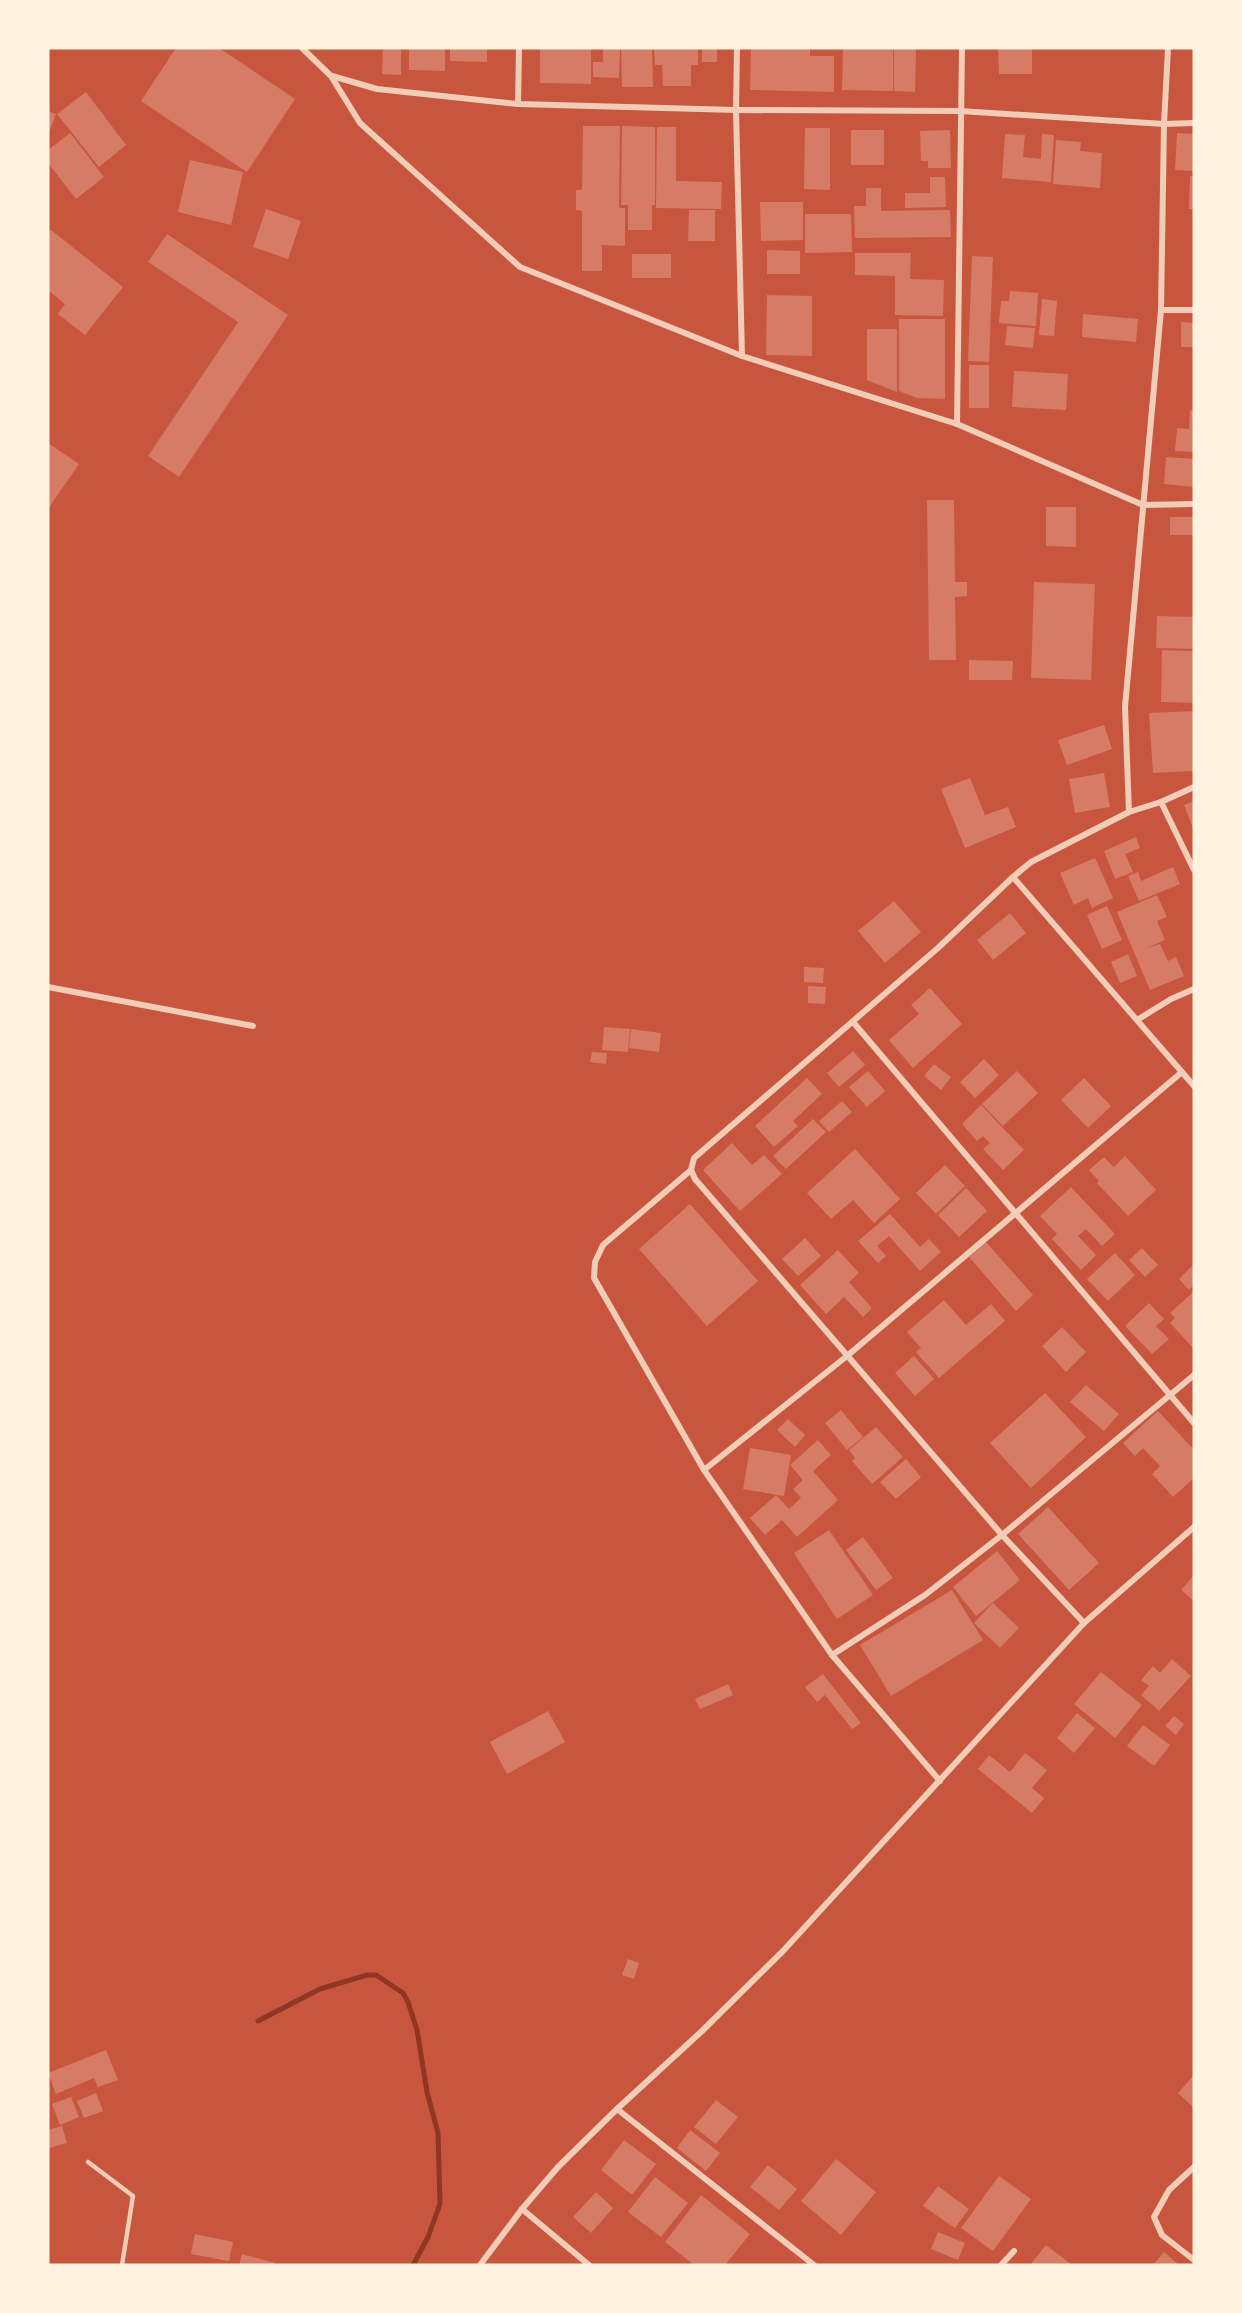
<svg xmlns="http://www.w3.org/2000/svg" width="1242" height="2313" viewBox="0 0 1242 2313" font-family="Lora,serif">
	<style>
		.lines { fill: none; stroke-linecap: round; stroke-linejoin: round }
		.stream { stroke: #8f3625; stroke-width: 5 }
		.building { fill: #d67c66 }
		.service { stroke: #f1ccb7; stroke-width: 4.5 }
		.minor { stroke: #f1ccb7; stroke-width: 6 }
	</style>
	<rect width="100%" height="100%" fill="#c8553d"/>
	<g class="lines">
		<path class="stream" d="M258,2021L320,1989L367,1975H376L403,1993L408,2002L417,2030L427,2092L438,2133L440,2204L428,2237L413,2265"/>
	</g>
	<g class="building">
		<path d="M176,48H219L295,99L247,172L141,101Z"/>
		<path d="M383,48H401V75L382,74Z"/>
		<path d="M409,48H445V71L409,70Z"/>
		<path d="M450,48H487V62L450,61Z"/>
		<path d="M540,48H591V84L540,83Z"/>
		<path d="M654,48H698V65H691V86H663L662,65H655Z"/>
		<rect x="702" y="48" width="15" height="14"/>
		<path d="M751,48H810V56H834V92L750,90Z"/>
		<path d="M843,48H893V91L842,90Z"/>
		<path d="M894,48H916L915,92L894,91Z"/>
		<path d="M998,48H1032V74H999Z"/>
		<path d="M603,49H620L619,78L593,77V62H603Z"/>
		<path d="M621,49H652L653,87H622Z"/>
		<path d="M86,92L126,145L99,167L57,114Z"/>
		<path d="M48,111L56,114L48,135Z"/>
		<path d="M583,126H620L619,208H625V246L602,245V271H582V211L576,210V190H582Z"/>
		<path d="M622,126L655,127V205H652V230H628V205H621Z"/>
		<path d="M657,127H676V181L722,182L721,209L656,208Z"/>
		<path d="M805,128H830V190L804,189Z"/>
		<rect x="851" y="130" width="33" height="35"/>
		<path d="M950,130L951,168H928V161H921L920,131Z"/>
		<path d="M70,133L104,177L76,199L48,163V150Z"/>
		<path d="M1177,133L1194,134V171L1175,170Z"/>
		<path d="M1005,134L1025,135L1023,157L1041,159L1042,134L1054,135L1051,182L1002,178Z"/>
		<path d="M1056,140L1081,142L1080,151L1102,153L1100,188L1053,184Z"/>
		<path d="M190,160L243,172L231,225L178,212Z"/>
		<path d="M1190,176H1194V209H1189Z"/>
		<path d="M930,177H945L946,207L905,208V193H930Z"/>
		<path d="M866,188H881V211L950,210L951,237L855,238L854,206H866Z"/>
		<path d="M760,202H803V240L761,241Z"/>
		<path d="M266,209L301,221L288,259L253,247Z"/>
		<path d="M689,210H715V241H688Z"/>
		<path d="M805,214H851L852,252L805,253Z"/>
		<path d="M51,230L123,287L85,335L58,314L65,304L48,290V234Z"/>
		<path d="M167,234L288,315L179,477L148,456L238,322L148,262Z"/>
		<path d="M767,250L800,251V274H767Z"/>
		<path d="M855,253H911L910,279L944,280L943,316L895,315V276L855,275Z"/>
		<rect x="632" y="254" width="39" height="24"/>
		<path d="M972,256L993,257L989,362L968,361Z"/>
		<path d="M1010,291L1038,293L1036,326L999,323L1001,301H1009Z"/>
		<path d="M767,295L812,296V356L766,355Z"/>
		<path d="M1042,299L1057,301L1054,336L1039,335Z"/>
		<path d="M1083,314L1138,319L1136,342L1082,337Z"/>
		<path d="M899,319H945V399L917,398L899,391Z"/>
		<path d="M1181,322L1194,323V347H1181Z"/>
		<path d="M1007,326L1035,328L1033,348L1005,345Z"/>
		<path d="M867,329H897V392L867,380Z"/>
		<rect x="969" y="365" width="20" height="43"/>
		<path d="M1014,371L1068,374L1066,410L1012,407Z"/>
		<path d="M1190,410L1194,411V452L1175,451L1177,428L1189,429Z"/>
		<path d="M48,443L79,464L48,509Z"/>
		<path d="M1166,457L1194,459V487L1164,484Z"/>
		<path d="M927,500H954L955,582H967V596L955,597L956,660H929Z"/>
		<path d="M1046,507H1076V547L1046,546Z"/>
		<rect x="1170" y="517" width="24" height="18"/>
		<path d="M1034,582L1095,584L1091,680L1031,678Z"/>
		<path d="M1157,616L1194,617V649L1156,648Z"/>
		<path d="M1162,650L1194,651V703L1161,702Z"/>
		<path d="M969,660L1013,661L1012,680H969Z"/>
		<path d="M1194,711V771L1153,773L1149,713Z"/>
		<path d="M1104,725L1112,749L1067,765L1058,740Z"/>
		<path d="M1104,773L1110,807L1075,813L1069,779Z"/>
		<path d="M970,778L985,815L1008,807L1016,827L965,848L941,789Z"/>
		<path d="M1194,801V831L1184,805Z"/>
		<path d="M1136,837L1140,848L1125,854L1133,872L1115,879L1104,851Z"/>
		<path d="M1095,858L1113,898L1092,908L1088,898L1074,905L1060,873Z"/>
		<path d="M1173,867L1180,884L1139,901L1128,876L1138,872L1141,881Z"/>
		<path d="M1157,895L1167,917L1157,921L1165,940L1147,948L1160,944L1168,961L1176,957L1184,976L1150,990L1117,912Z"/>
		<path d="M894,901L921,932L885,963L858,931Z"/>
		<path d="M1107,906L1122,940L1102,949L1087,915Z"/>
		<path d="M1010,913L1026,933L993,960L977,940Z"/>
		<path d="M1128,954L1137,976L1120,983L1111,962Z"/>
		<path d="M804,967L824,968L823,983L804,982Z"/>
		<path d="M808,986L826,987L825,1004L808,1003Z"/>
		<path d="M930,988L962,1024L913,1068L889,1040L919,1014L911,1005Z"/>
		<path d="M604,1027L630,1029L628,1052L602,1050Z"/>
		<path d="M631,1029L661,1033L659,1052L629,1048Z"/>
		<path d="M853,1051L865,1065L839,1087L827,1073Z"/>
		<path d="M592,1052L607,1053L606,1064L590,1062Z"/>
		<path d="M984,1059L999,1075L975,1098L960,1082Z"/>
		<path d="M934,1064L951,1077L941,1090L924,1076Z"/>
		<path d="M868,1071L885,1091L867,1107L849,1087Z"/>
		<path d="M1017,1071L1038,1093L1003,1126L982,1104Z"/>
		<path d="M807,1078L822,1094L793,1121L798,1126L774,1147L755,1126Z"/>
		<path d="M1084,1078L1111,1106L1088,1128L1061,1100Z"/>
		<path d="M842,1101L852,1112L829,1132L819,1121Z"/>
		<path d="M981,1105L1024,1150L1003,1170L983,1149L990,1143L983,1136L977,1141L962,1124Z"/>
		<path d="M813,1119L826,1132L786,1169L773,1156Z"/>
		<path d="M732,1143L752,1165L764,1155L782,1174L740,1211L703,1170Z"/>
		<path d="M855,1149L900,1199L874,1223L853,1200L831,1219L807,1193Z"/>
		<path d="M1125,1156L1156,1190L1128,1216L1097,1183L1099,1181L1089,1170L1104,1157L1114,1167Z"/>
		<path d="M945,1165L965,1186L936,1214L916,1193Z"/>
		<path d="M1071,1187L1115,1234L1102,1246L1086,1229L1078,1236L1096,1255L1081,1270L1052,1239L1057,1234L1040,1216Z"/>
		<path d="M966,1188L987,1211L959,1237L938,1215Z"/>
		<path d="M690,1204L758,1281L707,1326L639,1249Z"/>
		<path d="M890,1214L920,1247L929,1239L941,1252L920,1271L889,1236L877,1246L886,1256L878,1263L858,1241Z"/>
		<path d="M805,1238L821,1256L798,1276L782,1259Z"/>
		<path d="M986,1242L1033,1295L1016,1311L969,1257Z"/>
		<path d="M1142,1248L1158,1265L1145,1277L1129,1260Z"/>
		<path d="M838,1250L859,1273L849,1282L872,1308L863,1317L844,1297L826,1314L800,1285Z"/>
		<path d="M1115,1253L1135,1275L1108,1301L1087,1279Z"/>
		<path d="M1194,1264V1285L1189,1290L1179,1279Z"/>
		<path d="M1192,1293L1194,1295V1349L1170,1323L1175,1318L1170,1313Z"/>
		<path d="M944,1300L966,1325L991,1304L1005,1321L939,1378L916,1352L921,1348L907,1332Z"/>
		<path d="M1149,1303L1164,1319L1156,1326L1169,1339L1152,1354L1125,1326Z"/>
		<path d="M1062,1327L1086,1352L1066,1372L1042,1346Z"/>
		<path d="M914,1356L934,1379L915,1396L895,1373Z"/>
		<path d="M1086,1385L1119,1414L1104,1431L1070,1402Z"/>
		<path d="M1045,1393L1086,1437L1031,1488L990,1443Z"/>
		<path d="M841,1410L863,1437L847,1450L825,1423Z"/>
		<path d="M1158,1411L1194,1450V1478L1173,1497L1152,1474L1160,1466L1143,1448L1135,1456L1123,1443Z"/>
		<path d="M788,1419L805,1435L795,1447L777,1430Z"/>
		<path d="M876,1427L903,1457L872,1484L852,1461L855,1458L849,1450Z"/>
		<path d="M818,1440L831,1455L813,1471L838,1500L797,1537L782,1520L765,1535L750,1518L776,1495L789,1509L801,1498L793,1489L803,1480L790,1465Z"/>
		<path d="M750,1448L791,1455L784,1496L743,1489Z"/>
		<path d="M906,1459L921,1477L896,1499L880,1482Z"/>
		<path d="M1048,1507L1099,1563L1069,1590L1018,1534Z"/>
		<path d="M829,1530L873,1595L837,1619L794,1553Z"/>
		<path d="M863,1537L893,1578L876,1590L846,1550Z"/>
		<path d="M997,1551L1020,1580L976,1616L953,1587Z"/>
		<path d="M1194,1575V1601L1181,1590Z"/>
		<path d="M952,1590L983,1640L891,1696L860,1645Z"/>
		<path d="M993,1603L1019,1628L1000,1648L974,1623Z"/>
		<path d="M1172,1659L1191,1676L1159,1711L1141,1695L1149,1686L1141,1680L1153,1666L1160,1673Z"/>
		<path d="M1101,1672L1142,1705L1115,1738L1074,1704Z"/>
		<path d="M823,1674L861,1723L852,1729L825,1695L817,1702L805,1687Z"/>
		<path d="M728,1684L733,1695L700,1709L695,1699Z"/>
		<path d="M548,1711L565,1742L507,1774L490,1742Z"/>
		<path d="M1077,1713L1095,1728L1074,1753L1057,1738Z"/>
		<path d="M1174,1716L1184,1724L1176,1735L1165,1726Z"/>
		<path d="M1143,1725L1170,1745L1154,1766L1127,1746Z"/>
		<path d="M1025,1753L1047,1770L1032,1788L1044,1798L1032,1813L978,1769L989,1755L1010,1772Z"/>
		<path d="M628,1959L639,1963L634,1979L622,1975Z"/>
		<path d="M106,2050L118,2080L98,2087L94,2078L56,2094L48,2073Z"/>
		<path d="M1194,2075V2108L1178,2093Z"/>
		<path d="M96,2093L103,2111L84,2118L77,2101Z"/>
		<path d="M71,2097L79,2117L60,2125L52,2104Z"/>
		<path d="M716,2100L738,2117L716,2144L694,2127Z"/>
		<path d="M62,2126L67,2143L49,2148L48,2130Z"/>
		<path d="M690,2130L720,2153L706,2171L677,2148Z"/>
		<path d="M624,2140L656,2164L632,2195L601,2170Z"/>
		<path d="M836,2159L876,2192L841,2235L801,2201Z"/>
		<path d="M768,2165L797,2189L779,2210L750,2187Z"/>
		<path d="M999,2176L1031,2199L993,2251L961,2228Z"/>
		<path d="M655,2177L688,2203L661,2237L628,2212Z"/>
		<path d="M938,2186L969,2209L955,2228L923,2206Z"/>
		<path d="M596,2192L613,2208L591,2233L573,2217Z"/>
		<path d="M701,2195L750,2234L725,2265H694L665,2242Z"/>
		<path d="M938,2232L965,2243L958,2260L931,2249Z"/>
		<path d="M195,2234L233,2242L229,2261L191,2254Z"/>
		<path d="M1046,2245L1072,2265H1030Z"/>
		<path d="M1164,2252L1179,2265H1153Z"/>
		<path d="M242,2254L275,2263L274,2265H239Z"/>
	</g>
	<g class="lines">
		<path class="service" d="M88,2162L133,2196L122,2265"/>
		<g class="minor">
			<path d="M302,48L331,76L360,123L520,267L742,356L957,424L1143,505L1194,504"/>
			<path d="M737,48L736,110L742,356"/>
			<path d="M332,76L377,89L518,104L736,110L960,111L1164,124L1194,123"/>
			<path d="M518,104L519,48"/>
			<path d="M1161,310H1194"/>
			<path d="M957,424L962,48"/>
			<path d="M1161,802L1194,870"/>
			<path d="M1129,812L1125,707L1161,310L1164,124L1168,48"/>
			<path d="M1013,877L1194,1086"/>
			<path d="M48,987L253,1026"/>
			<path d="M1137,1020L1171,999L1194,989"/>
			<path d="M853,1022L1194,1423"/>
			<path d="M691,1170L603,1245L595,1262L594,1278L704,1470L832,1655L940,1781"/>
			<path d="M704,1470L847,1356L1182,1072"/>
			<path d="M1084,1623L1002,1535L695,1179L691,1170L694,1158L938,948L1013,877L1031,862L1129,812L1161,802L1194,787"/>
			<path d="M832,1655L925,1595L1002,1535L1194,1375"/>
			<path d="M617,2109L814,2265"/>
			<path d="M1194,2167L1169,2190L1154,2217L1162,2235L1194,2260"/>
			<path d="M522,2209L589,2265"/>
			<path d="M480,2265L522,2209L558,2167L617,2109L702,2031L783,1951L1084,1623L1194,1527"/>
			<path d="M1001,2265L1014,2251"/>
		</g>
	</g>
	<rect width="1242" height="2313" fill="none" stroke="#fff3e0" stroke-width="99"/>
</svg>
